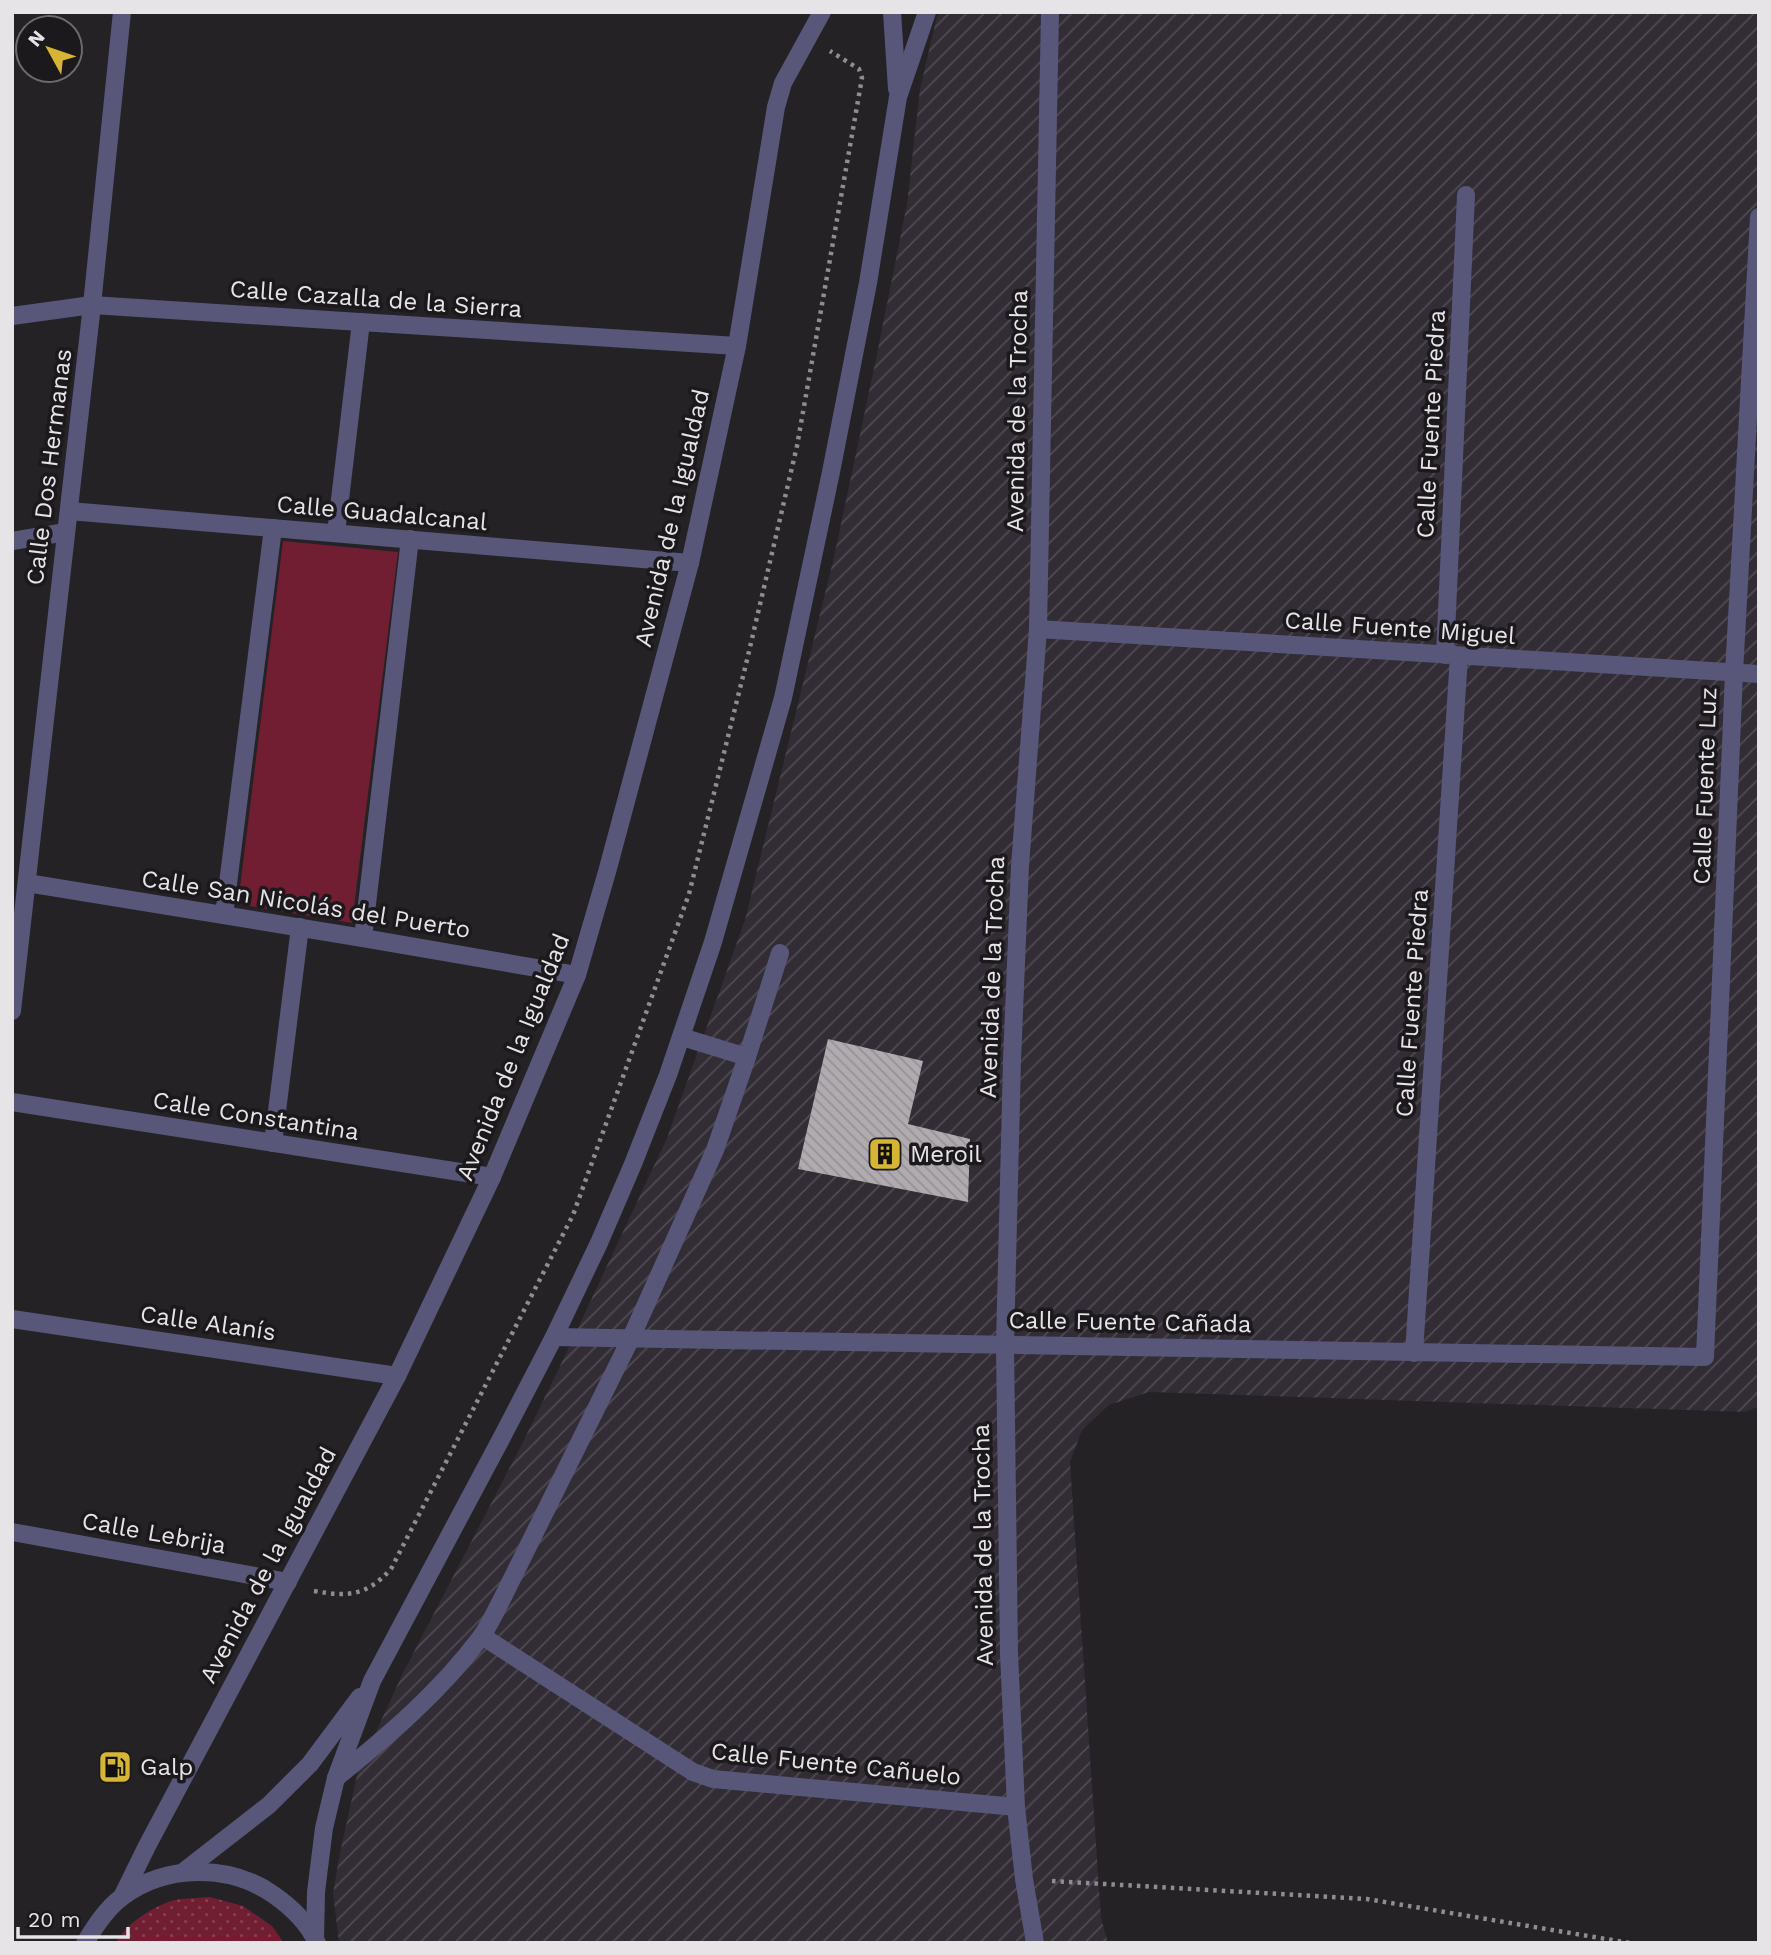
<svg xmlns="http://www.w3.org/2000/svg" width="1771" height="1955" viewBox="0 0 1771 1955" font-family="'Work Sans',sans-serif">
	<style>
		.industrial { fill: url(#industrial-furrows) }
		.grass { fill: url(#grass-dots) }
		.green { fill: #711e33 }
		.building { fill: url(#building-back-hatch) }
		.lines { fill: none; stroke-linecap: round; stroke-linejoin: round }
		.path { stroke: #8f8d90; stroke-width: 4.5; stroke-dasharray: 3.5 5; stroke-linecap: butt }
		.pedestrian { stroke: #58577a; stroke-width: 18 }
		.minor { stroke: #58577a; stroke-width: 18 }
		.tertiary { stroke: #58577a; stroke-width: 18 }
		.labels { text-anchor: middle; stroke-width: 7; stroke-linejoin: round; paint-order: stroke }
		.street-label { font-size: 24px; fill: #e6e4e7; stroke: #1b191c }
		.poi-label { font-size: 24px; fill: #e6e4e7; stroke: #1b191c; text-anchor: start }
	</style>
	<defs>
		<pattern id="industrial-furrows" width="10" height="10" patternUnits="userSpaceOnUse" patternTransform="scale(1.75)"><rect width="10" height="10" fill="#322c35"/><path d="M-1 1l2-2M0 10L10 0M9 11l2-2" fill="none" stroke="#504a52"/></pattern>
		<pattern id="grass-dots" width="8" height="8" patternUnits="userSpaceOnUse" patternTransform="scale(1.75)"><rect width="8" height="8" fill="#711e33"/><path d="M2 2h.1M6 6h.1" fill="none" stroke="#853f51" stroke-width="1.8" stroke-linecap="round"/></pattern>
		<pattern id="building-back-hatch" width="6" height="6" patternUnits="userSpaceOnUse" patternTransform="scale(1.75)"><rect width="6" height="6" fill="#b0abae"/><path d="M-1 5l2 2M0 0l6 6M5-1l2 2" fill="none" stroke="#959194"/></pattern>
	</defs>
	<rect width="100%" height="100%" fill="#252226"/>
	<path class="industrial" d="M938,12H1759V1406L1746,1412L1149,1392L1109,1405L1082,1430L1070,1462L1101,1918L1108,1943H339L333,1893L340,1853L358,1771L403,1673L522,1444L561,1364L667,1138L745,920L834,557L876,359L907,204L920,89Z"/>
	<path class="grass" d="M210,1897L243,1906L272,1926L284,1943H116C125,1924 155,1905 175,1900C186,1898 199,1898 210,1897Z"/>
	<path class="green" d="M283,541L398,552L352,923L238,904Z"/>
	<path class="building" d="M828,1039L923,1061L908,1124L970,1139L968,1202L798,1169Z"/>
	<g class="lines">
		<g class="path">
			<path d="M314,1591C349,1597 366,1596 391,1569L573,1215L689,894L747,660L797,446L862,78L859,69L830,51"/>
			<path d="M1052,1881L1367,1899L1630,1943"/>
		</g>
		<g class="pedestrian">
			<path d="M69,511L690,563"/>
			<path d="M336,533L361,322"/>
			<path d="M12,541L66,532"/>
			<path d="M27,883L363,938L577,975"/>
			<path d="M224,915L273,528"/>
			<path d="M363,938L410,539"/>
			<path d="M273,1143L300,927"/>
			<path d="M12,1319L397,1376"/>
		</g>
		<g class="minor">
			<path d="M12,316L92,305L737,346"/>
			<path d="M1038,629L1759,674"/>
			<path d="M1445,655L1466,195"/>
			<path d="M12,1011L92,305L122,12"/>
			<path d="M682,1037L747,1057"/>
			<path d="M12,1102L492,1177"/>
			<path d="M554,1337L1705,1357L1734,673L1759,217"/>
			<path d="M1414,1353L1459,656"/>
			<path d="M12,1532L288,1582"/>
			<path d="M482,1636L693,1772L713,1779L1016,1807"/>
			<path d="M336,1778C389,1735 439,1693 481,1637C489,1626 495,1612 502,1599L631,1338L715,1150L747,1057L780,953"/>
			<path d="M122,1897L147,1846L397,1376L492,1177L577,975L607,872L690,563L737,346L776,107L783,83L822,12"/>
			<path d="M1035,1943L1024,1879L1016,1807L1009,1653L1005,1344L1012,1060L1020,866L1038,629L1050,12"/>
		</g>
		<g class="tertiary">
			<path d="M892,12L897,89"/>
			<path d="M183,1872L269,1805L310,1764L360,1697"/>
			<path d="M315,1939L316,1892L324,1828L336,1778L372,1681L501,1439L554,1337L599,1243L633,1164L668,1075L713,942L783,698L831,472L868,283L898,97L927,12"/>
			<path d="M85,1943C95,1926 106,1909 122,1897C166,1864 230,1864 274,1895C291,1907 308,1923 317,1943"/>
		</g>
	</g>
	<defs>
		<symbol id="building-square" viewBox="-11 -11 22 22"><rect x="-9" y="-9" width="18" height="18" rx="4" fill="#d6b534" stroke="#1b191c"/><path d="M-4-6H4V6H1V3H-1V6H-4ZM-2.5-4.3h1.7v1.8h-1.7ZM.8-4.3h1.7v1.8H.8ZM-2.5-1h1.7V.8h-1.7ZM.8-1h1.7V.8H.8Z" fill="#111"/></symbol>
		<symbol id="fuel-square" viewBox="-11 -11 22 22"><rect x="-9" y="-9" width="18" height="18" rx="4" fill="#d6b534" stroke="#1b191c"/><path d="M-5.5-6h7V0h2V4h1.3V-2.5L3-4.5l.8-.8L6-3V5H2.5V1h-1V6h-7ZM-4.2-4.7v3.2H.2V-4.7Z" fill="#111"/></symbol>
	</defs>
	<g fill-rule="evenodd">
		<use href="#building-square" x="866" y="1135" width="38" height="38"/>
		<use href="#fuel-square" x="96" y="1748" width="38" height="38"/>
	</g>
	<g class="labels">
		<g class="street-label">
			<text transform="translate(376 299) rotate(4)" y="8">Calle Cazalla de la Sierra</text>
			<text transform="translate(1017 411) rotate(-89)" y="8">Avenida de la Trocha</text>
			<text transform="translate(1431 424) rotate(-87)" y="8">Calle Fuente Piedra</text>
			<text transform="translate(49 467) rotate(-83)" y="8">Calle Dos Hermanas</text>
			<text transform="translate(382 513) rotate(5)" y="8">Calle Guadalcanal</text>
			<text transform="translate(672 518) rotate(-77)" y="8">Avenida de la Igualdad</text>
			<text transform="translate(1400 628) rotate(4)" y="8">Calle Fuente Miguel</text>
			<text transform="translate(1705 786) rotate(-88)" y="8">Calle Fuente Luz</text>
			<text transform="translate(306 904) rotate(9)" y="8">Calle San Nicolás del Puerto</text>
			<text transform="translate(992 977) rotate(-88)" y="8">Avenida de la Trocha</text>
			<text transform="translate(1412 1003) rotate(-86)" y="8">Calle Fuente Piedra</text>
			<text transform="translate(513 1057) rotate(-68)" y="8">Avenida de la Igualdad</text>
			<text transform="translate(256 1116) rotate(9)" y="8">Calle Constantina</text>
			<text transform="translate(1130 1322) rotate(1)" y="8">Calle Fuente Cañada</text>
			<text transform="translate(208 1323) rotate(8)" y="8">Calle Alanís</text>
			<text transform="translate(154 1533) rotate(10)" y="8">Calle Lebrija</text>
			<text transform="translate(983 1545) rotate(-91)" y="8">Avenida de la Trocha</text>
			<text transform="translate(268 1565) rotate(-62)" y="8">Avenida de la Igualdad</text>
			<text transform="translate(836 1764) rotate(6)" y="8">Calle Fuente Cañuelo</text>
		</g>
		<g class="poi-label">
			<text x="910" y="1162">Meroil</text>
			<text x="140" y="1775">Galp</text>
		</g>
	</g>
	<rect width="1771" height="1955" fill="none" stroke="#e6e4e7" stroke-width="28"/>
	<g transform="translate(49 49) rotate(310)"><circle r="33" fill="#1b191c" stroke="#6c6a6d" stroke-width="2"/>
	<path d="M0-5L12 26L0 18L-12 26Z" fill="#d6b534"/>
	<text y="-10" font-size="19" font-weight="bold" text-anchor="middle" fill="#e6e4e7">N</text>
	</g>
	<path d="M18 1927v10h110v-10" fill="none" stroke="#e6e4e7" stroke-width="3.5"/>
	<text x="28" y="1927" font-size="21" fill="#e6e4e7" stroke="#1b191c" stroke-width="5" paint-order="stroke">20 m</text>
</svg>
